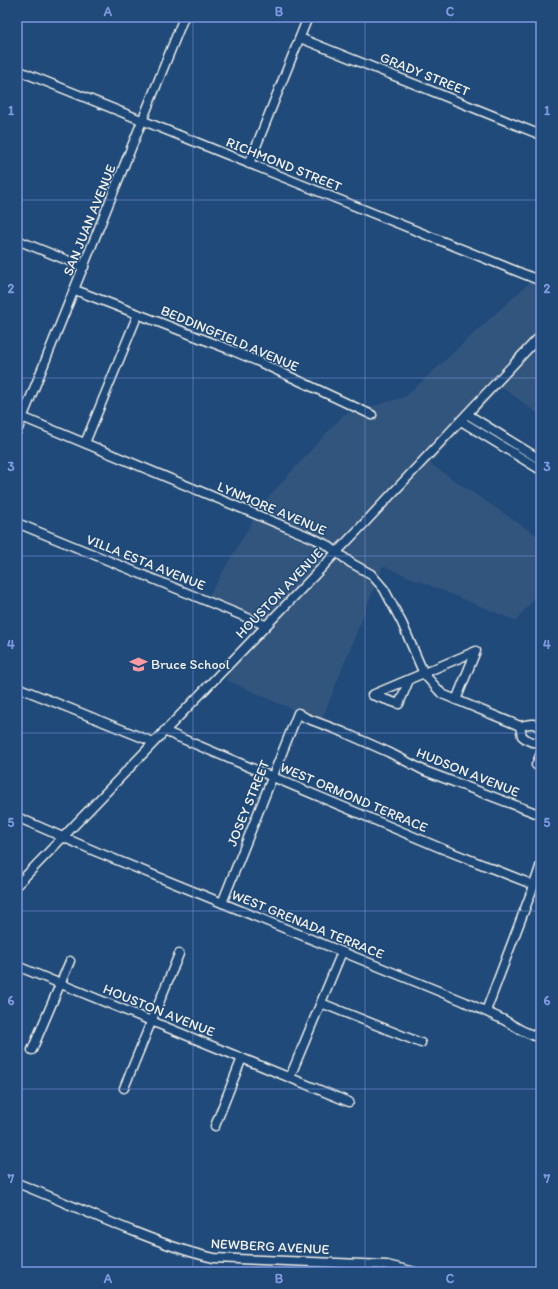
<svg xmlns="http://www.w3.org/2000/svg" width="558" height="1289" viewBox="0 0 558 1289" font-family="Itim,sans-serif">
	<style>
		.built { fill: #33547e }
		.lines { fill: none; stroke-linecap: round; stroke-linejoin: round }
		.minor-casing { stroke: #f4f1e8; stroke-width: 11 }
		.minor { stroke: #1f4a7a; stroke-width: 8 }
		.grid { fill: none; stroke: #7e97df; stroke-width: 1; stroke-opacity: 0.55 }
		.labels { text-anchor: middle; stroke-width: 3; stroke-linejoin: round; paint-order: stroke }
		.street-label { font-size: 14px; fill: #f4f1e8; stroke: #1f4a7a }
		.poi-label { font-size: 14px; fill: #f4f1e8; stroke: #1f4a7a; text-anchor: start }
		.neatline { fill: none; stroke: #7e97df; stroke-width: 1.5 }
		.grid-label { font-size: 13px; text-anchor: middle; font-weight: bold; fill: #7e97df }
	</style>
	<rect width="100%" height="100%" fill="#1f4a7a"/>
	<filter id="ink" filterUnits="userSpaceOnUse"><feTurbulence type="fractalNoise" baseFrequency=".025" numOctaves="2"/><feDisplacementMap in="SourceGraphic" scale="8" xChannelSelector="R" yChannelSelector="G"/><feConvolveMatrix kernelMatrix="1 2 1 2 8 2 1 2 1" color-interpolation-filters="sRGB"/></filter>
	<g filter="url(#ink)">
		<path class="built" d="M541,268V410L538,414L502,387L430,464L541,538V590L516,621L383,566L321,722L226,680L252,627L208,597L263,503L344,414L405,397L529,283Z"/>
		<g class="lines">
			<defs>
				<g id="minor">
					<path d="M300,38L541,135"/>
					<path d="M17,70L541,281"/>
					<path d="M249,164L308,17"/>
					<path d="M17,240L84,267"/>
					<path d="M75,290L226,348L257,361L372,415"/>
					<path d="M467,414L541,460"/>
					<path d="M17,415L315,539L327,545L351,563L371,574L384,589L402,623L424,674L442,694L520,726C529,724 536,721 541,730"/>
					<path d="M461,421L541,470"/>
					<path d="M17,431L184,17"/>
					<path d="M85,443L138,314"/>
					<path d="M17,523L265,625"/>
					<path d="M409,680L399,704L372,695L476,651L456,700"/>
					<path d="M17,687L153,742"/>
					<path d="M520,726L522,736C528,741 533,744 541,741"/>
					<path d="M164,731L443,849L534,885"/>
					<path d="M536,765L541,753"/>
					<path d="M17,817L97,852L463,1001L504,1020L521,1030L541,1039"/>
					<path d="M17,885L357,531L541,335"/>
					<path d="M222,903L298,713L306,718L343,732L388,752L425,771L541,815"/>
					<path d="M17,966L349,1102"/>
					<path d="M321,1003L421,1043"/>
					<path d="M486,1011L534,885L541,864"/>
					<path d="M32,1050L70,961"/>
					<path d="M290,1077L342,952"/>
					<path d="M124,1088L179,954"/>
					<path d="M215,1126L242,1058"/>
					<path d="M17,1183C55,1198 92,1215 130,1230C158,1241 185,1252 214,1258L387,1265L415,1272"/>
				</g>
			</defs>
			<use href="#minor" class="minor-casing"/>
			<use href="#minor" class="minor"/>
		</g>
	</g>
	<path class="grid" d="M193,17V1272M365,17V1272M17,200H541M17,378H541M17,556H541M17,733H541M17,911H541M17,1089H541"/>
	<defs>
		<symbol id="school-bare" viewBox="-9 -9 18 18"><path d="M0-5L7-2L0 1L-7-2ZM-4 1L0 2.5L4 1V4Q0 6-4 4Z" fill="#ff9aa2" stroke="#1f4a7a" stroke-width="2.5" paint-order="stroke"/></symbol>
	</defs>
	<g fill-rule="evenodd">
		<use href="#school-bare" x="126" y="652" width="25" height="25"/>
	</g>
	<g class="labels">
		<g class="street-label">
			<text transform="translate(425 74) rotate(22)" y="5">GRADY STREET</text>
			<text transform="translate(284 164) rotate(22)" y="5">RICHMOND STREET</text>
			<text transform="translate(89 220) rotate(-68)" y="5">SAN JUAN AVENUE</text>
			<text transform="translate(230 338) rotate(23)" y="5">BEDDINGFIELD AVENUE</text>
			<text transform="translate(272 508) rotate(23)" y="5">LYNMORE AVENUE</text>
			<text transform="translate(146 562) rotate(22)" y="5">VILLA ESTA AVENUE</text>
			<text transform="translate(279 593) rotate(-46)" y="5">HOUSTON AVENUE</text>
			<text transform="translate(468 772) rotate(22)" y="5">HUDSON AVENUE</text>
			<text transform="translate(354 797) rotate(23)" y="5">WEST ORMOND TERRACE</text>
			<text transform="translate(248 803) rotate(-68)" y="5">JOSEY STREET</text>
			<text transform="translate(308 924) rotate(22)" y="5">WEST GRENADA TERRACE</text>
			<text transform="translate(159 1010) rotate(22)" y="5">HOUSTON AVENUE</text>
			<text transform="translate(270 1246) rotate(3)" y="5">NEWBERG AVENUE</text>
		</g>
		<g class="poi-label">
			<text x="151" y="669">Bruce School</text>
		</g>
	</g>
	<rect width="558" height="1289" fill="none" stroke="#1f4a7a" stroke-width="44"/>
	<rect x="22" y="22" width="514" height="1245" class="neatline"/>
	<g class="grid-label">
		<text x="108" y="16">A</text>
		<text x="279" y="16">B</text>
		<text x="450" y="16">C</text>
		<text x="11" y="115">1</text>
		<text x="547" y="115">1</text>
		<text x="11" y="293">2</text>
		<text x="547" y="293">2</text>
		<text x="11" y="471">3</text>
		<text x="547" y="471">3</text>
		<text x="11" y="649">4</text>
		<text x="547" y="649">4</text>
		<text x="11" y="827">5</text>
		<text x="547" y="827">5</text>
		<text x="11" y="1005">6</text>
		<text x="547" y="1005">6</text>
		<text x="11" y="1183">7</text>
		<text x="547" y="1183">7</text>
		<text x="108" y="1283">A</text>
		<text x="279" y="1283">B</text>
		<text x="450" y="1283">C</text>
	</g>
</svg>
